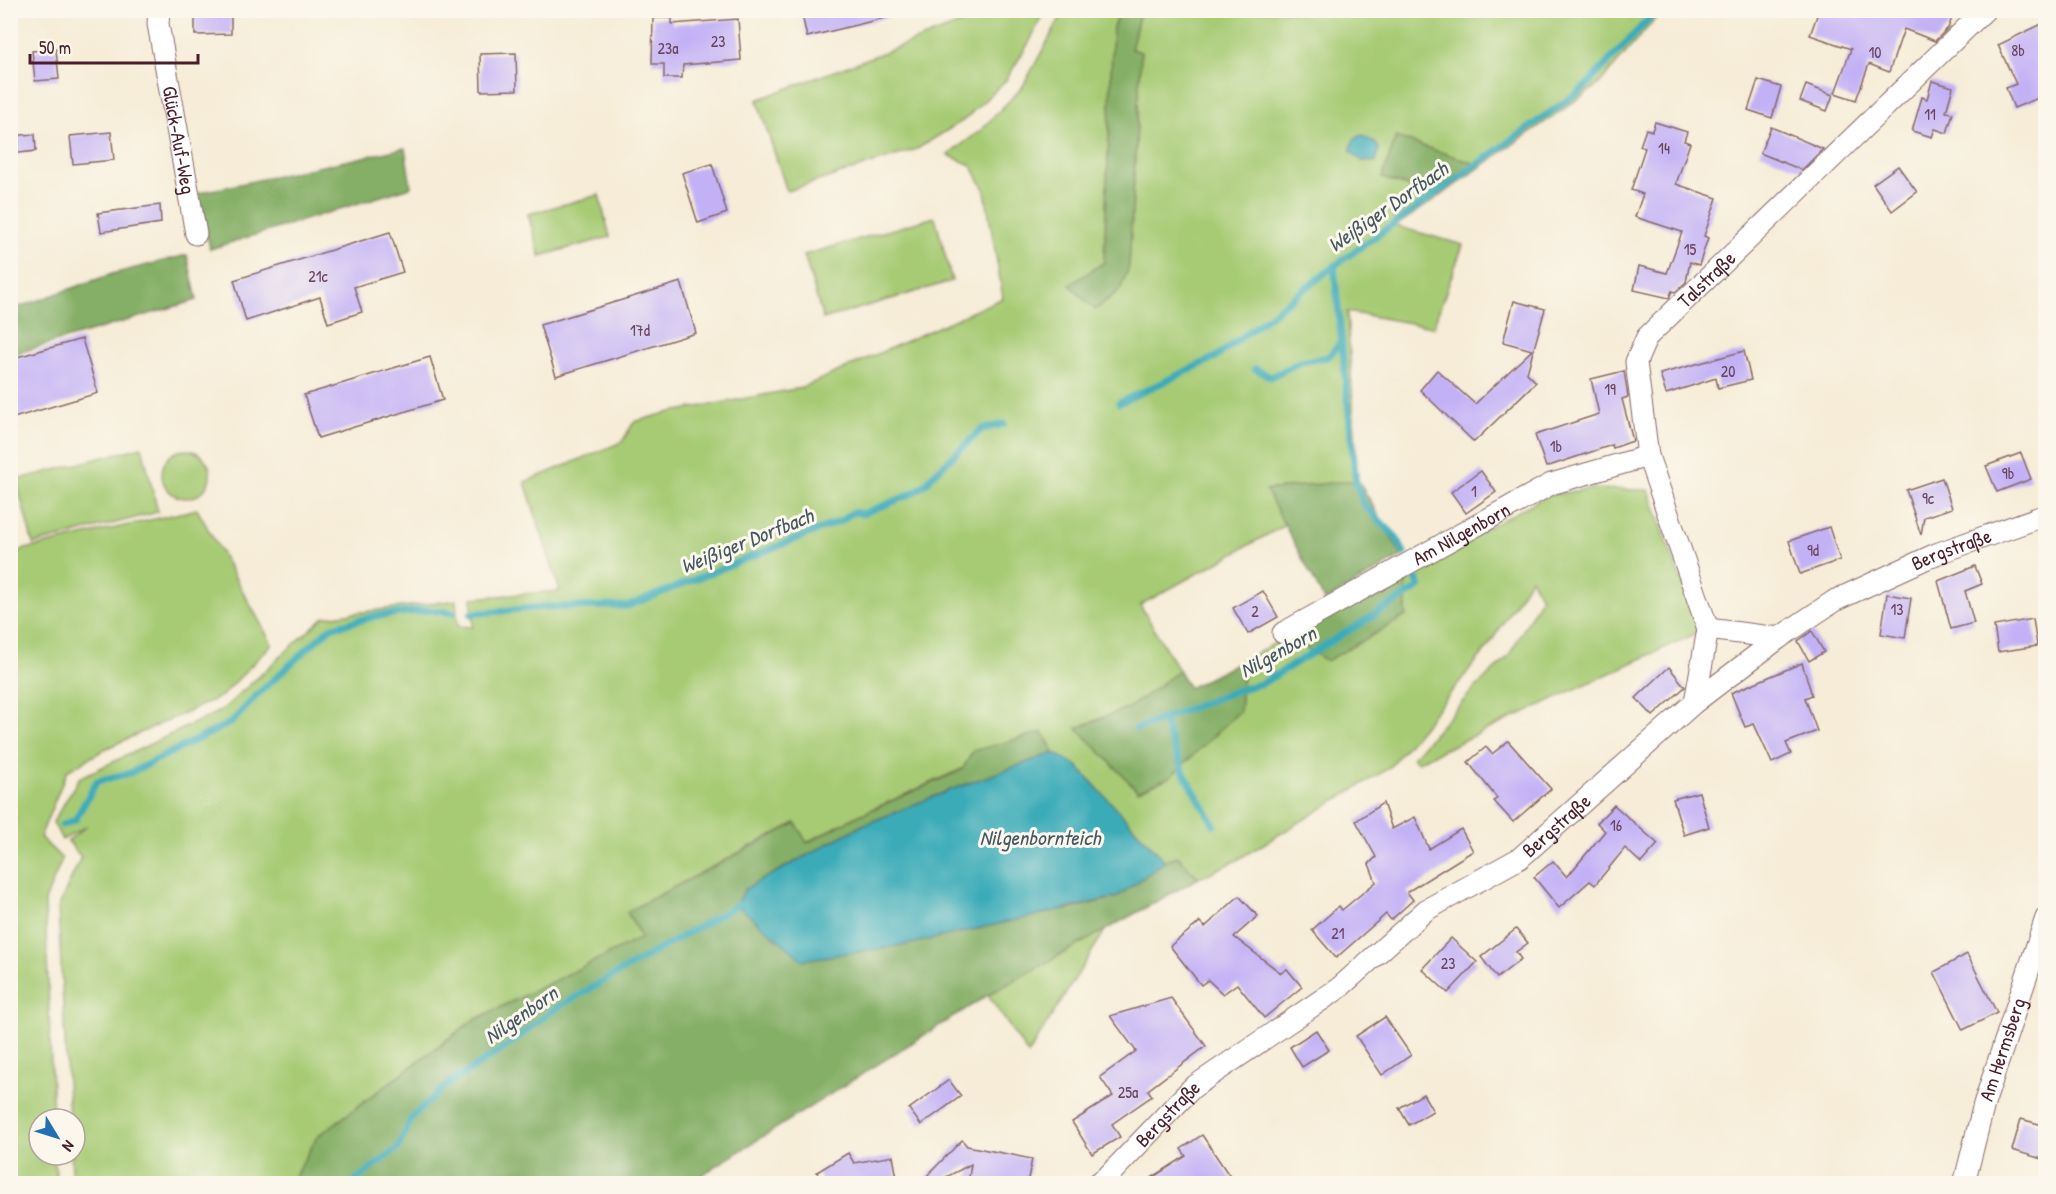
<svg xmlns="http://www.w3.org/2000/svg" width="2056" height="1194" viewBox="0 0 2056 1194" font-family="'Patrick Hand',sans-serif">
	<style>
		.green { fill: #a7cb75; stroke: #787550; stroke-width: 1.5 }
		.forest { fill: #85af66; stroke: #686748; stroke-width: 1.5 }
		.water { fill: #3babb8; stroke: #426572; stroke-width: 1.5 }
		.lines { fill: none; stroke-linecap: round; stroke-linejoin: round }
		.stream { stroke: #3babb8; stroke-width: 7 }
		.building { fill: #c3b1f6 }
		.street-casing { stroke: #866767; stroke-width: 23 }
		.street { stroke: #fff; stroke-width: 21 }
		.labels { text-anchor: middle; stroke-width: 6; stroke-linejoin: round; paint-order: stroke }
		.number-label { font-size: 16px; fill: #68445e }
		.street-label { font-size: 20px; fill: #4a1f2b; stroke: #fbf7ec }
		.water-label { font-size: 21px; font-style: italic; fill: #445763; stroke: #fbf7ec }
	</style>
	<rect width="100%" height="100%" fill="#fbf7ec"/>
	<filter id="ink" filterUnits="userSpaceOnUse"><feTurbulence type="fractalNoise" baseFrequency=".0167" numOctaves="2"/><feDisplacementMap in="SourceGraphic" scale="12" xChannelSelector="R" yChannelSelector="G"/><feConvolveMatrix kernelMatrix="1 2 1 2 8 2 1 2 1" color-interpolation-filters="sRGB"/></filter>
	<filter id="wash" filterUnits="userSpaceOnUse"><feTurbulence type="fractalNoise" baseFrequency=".008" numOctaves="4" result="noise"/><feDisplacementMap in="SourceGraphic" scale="24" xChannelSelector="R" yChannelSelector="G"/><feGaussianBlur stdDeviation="1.35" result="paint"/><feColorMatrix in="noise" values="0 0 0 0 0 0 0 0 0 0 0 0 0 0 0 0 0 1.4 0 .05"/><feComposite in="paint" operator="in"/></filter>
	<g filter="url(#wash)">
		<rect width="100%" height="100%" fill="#f6ecd7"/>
		<g class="green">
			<path d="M997,10L1044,11L1030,41L1006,80L964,120L917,149L787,191L757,100Z"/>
			<path d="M1064,11H1120L1113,27L1104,263L1129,267L1141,53L1131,49L1140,11H1662L1598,85L1482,166L1396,138L1382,178L1440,196L1396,226L1463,245L1433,327L1347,312L1358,480L1267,490L1285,525L1140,605L1179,671L1130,707L1077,728L1240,711L1244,660L1546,496L1587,489L1649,490L1699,632L1417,762L1412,758L1472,691L1508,657L1541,598L1531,578L1488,647L1389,768L1237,860L1199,878L1177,856L1165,861L1076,765L1054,753L1043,732L853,818L806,843L795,823L627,912L642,938L472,1021L317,1137L291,1183H73L71,1155H75V1119H69L58,908L81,857L68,841L87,826L62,840L53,822L79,778L222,710L324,617L456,600L458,626L473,627L472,598L560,591L525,482L622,442L634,422L666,413L801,388L1003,298L985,191L971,165L948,155L981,130L1023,86Z"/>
			<path d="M599,195L610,237L540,256L528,214Z"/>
			<path d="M935,217L952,281L823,319L804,255Z"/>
			<path d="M142,447L158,512L33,544L16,480Z"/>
			<circle cx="186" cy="474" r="24"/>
			<path d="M197,509L272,644L222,696L107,748L67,771L40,837L62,859L45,901L53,1119H39V1155H54L57,1183H11V530L17,551Z"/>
			<path d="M1106,929L1028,1054L988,995Z"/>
		</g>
		<g class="forest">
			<path d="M1120,10L1140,11L1131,49L1141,52L1129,267L1120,290L1095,310L1070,285L1104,262L1113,27Z"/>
			<path d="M1396,137L1482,166L1440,196L1382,178Z"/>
			<path d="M405,148L411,187L210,249L198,193Z"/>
			<path d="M187,255L197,300L11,355V310L112,274Z"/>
			<path d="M1358,480L1402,556L1325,601L1266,490Z"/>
			<path d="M1406,574V616L1327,661L1289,638Z"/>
			<path d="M1244,660L1240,711L1170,777L1138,791L1077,728L1130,707L1179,671L1189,688Z"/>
			<path d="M1043,732L1054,753L958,787L861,826L745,889L1067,910L1117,897L1165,861L1177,856L1199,878L988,995L689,1183H542L520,1175L503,1184H291L317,1137L473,1021L641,938L627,912L796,823L807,843L853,818L962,770L973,751Z"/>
		</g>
		<g class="water">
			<path d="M1361,135L1374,142L1379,149L1376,162L1362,161L1350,151L1354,139Z"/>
			<path d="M1054,753L1076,765L1165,861L1117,897L910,944L803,960L737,905L745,889L861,826L958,787Z"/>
		</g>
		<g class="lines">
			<g class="stream">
				<path d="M1334,266L1356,483L1364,505L1396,537L1404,553"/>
				<path d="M1255,369L1271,377L1300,362L1328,357L1342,341"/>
				<path d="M1119,403L1216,357L1337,264L1583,89L1657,10"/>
				<path d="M471,614L543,607L628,606L843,520C848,514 854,510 862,514C880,506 923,494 932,476L982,429L1004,424"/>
				<path d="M1163,720L1184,773L1214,825"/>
				<path d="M1136,729L1238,690L1263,683L1420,587L1417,580"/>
				<path d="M62,825L75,820L97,781L130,773L232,722L259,693L330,628L376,616L428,610L453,613"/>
				<path d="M351,1184L398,1148L412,1117L447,1085L506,1047L553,1010L737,905"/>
			</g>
		</g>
		<g id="blocks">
			<g class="building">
				<path d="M818,10H888L889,17L807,37L802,15Z"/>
				<path d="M1819,10H1932L1952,18L1948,28L1935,41L1904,29L1889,72L1869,64L1856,100L1835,93L1851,49L1810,35Z"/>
				<path d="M195,12H231V34L195,35Z"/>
				<path d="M653,18H672V24L738,19L741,60L683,65L682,78H664V64H652Z"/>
				<path d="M2046,22V95L2014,108L2006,88L2016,84L1998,45Z"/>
				<path d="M56,49L59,79L35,81L32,51Z"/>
				<path d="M516,53L517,90L481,91L480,54Z"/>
				<path d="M1758,80L1781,87L1772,118L1748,110Z"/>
				<path d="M1932,81L1953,87L1946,112L1953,113L1947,133L1935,129L1932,137L1912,131L1922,97L1927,99Z"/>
				<path d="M1806,85L1833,95L1827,111L1800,101Z"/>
				<path d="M1655,122L1687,132L1684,141L1690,143L1676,184L1717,198L1704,236L1708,238L1699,265L1690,262L1686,282L1675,292L1672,291L1669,298L1634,290L1639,266L1667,273L1682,232L1635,217L1643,194L1631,190L1645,148L1640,146L1646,129L1652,131Z"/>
				<path d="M1771,127L1823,149L1802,170L1760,153Z"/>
				<path d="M111,132L114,160L73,164L70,136Z"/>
				<path d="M35,134L36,151L10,154V136Z"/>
				<path d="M712,164L727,213L698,223L682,173Z"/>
				<path d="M1898,166L1917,192L1892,211L1873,184Z"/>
				<path d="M160,205L161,223L101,232L98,213Z"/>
				<path d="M390,232L403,272L354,287L362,312L328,323L320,297L246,321L234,280Z"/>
				<path d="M681,282L696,333L556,376L540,325Z"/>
				<path d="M1514,301L1545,309L1527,373L1536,382L1474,442L1420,390L1437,370L1475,404L1532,350L1503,342Z"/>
				<path d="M82,339L98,393L10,419V359Z"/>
				<path d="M1744,351L1751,380L1718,388L1716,378L1666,394L1660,374Z"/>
				<path d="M430,357L443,400L318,438L304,395Z"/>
				<path d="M1624,371L1628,397L1622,399L1633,441L1613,448L1612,445L1546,467L1535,435L1599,414L1591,379Z"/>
				<path d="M2021,453L2031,479L1997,492L1986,466Z"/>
				<path d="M1481,471L1496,492L1466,513L1451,492Z"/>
				<path d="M1942,478L1952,508L1924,517L1921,535L1906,490Z"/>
				<path d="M1829,527L1840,560L1800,574L1789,541Z"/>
				<path d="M1975,566L1982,584L1965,591L1974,623L1951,629L1938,581Z"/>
				<path d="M1263,591L1278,617L1248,634L1233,608Z"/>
				<path d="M1887,594L1911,598L1905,638L1881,634Z"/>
				<path d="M2033,619L2037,646L1998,652L1994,626Z"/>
				<path d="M1812,631L1824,652L1809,661L1798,641Z"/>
				<path d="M1802,663L1812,695L1805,698L1817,731L1786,743L1791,754L1772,763L1754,724L1745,727L1731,693Z"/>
				<path d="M1669,667L1685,687L1653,716L1636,698Z"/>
				<path d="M1508,741L1551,789L1513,822L1494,801L1497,798L1468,762L1486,747L1492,754Z"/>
				<path d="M1699,792L1709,827L1684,835L1673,799Z"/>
				<path d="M1383,803L1392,829L1415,817L1429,849L1461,829L1473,851L1407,892L1413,900L1391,920L1386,914L1336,958L1312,930L1339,906L1342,910L1376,882L1369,864L1376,857L1356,821Z"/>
				<path d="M1614,805L1658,844L1641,863L1625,848L1595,885L1590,881L1559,908L1534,877L1553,861L1567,877L1605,831L1597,823Z"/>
				<path d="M1239,896L1258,916L1234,937L1281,973L1287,969L1302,987L1264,1018L1237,984L1223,994L1208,980L1201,985L1170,946L1200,922L1205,927Z"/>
				<path d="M1516,929L1528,943L1516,952L1521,959L1497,978L1481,957Z"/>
				<path d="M1451,938L1477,962L1448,993L1422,969Z"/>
				<path d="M1967,954L1997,1013L1963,1030L1934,972Z"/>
				<path d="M1171,998L1206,1046L1148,1090L1152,1096L1112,1124L1120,1137L1092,1154L1072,1122L1113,1096L1100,1077L1136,1051L1110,1016Z"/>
				<path d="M1385,1017L1411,1055L1382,1075L1356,1036Z"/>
				<path d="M1316,1030L1329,1050L1302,1067L1290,1047Z"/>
				<path d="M949,1080L961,1096L921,1125L909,1109Z"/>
				<path d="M1423,1094L1433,1111L1409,1125L1399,1108Z"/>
				<path d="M2021,1119L2046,1126V1146L2042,1159L2012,1150Z"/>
				<path d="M1202,1135L1235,1184H1142L1186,1156L1181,1149Z"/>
				<path d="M962,1140L967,1146L1032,1159L1027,1184H968L971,1164L933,1184H919Z"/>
				<path d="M848,1153L854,1163L893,1156L898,1184H824L817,1172Z"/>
			</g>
		</g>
	</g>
	<g filter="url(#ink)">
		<use href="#blocks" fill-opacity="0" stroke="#866767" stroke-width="1.5"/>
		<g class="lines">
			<defs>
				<g id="street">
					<path id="s1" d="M159,10L158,24L196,234"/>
					<path d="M1708,629L1779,638"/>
					<path id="s2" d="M1283,633L1551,484L1648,456"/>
					<path id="s3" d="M1695,702L1708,629L1648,456L1636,362L1647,337L1985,10"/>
					<path id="s4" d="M1097,1184L1109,1175L1192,1088L1339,988L1426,910L1520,858L1695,702L1779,638L1834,601L1936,554L2046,515"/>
					<path id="s5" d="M1964,1184L1984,1104L2046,918"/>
				</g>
			</defs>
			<use href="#street" class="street-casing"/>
			<use href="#street" class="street"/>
		</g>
	</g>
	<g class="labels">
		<g class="number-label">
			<text x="718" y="47">23</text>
			<text x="668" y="54">23a</text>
			<text x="2018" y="56">8b</text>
			<text x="1875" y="58">10</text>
			<text x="1930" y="120">11</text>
			<text x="1664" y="154">14</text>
			<text x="1690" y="255">15</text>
			<text x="318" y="282">21c</text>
			<text x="640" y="336">17d</text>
			<text x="1728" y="377">20</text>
			<text x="1610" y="395">19</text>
			<text x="1556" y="452">1b</text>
			<text x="2008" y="479">9b</text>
			<text x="1474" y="497">1</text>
			<text x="1928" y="504">9c</text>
			<text x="1813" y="556">9d</text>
			<text x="1897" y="615">13</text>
			<text x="1255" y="617">2</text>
			<text x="1616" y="831">16</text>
			<text x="1338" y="939">21</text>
			<text x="1448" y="969">23</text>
			<text x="1128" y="1098">25a</text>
		</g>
		<g class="street-label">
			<text dy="7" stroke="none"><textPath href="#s1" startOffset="132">Glück-Auf-Weg</textPath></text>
			<text dy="7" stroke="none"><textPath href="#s3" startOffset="462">Talstraße</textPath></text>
			<text dy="7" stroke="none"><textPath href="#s2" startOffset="204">Am Nilgenborn</textPath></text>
			<text dy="7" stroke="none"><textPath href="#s4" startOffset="1072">Bergstraße</textPath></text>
			<text dy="7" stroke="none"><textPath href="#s4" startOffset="586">Bergstraße</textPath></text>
			<text dy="7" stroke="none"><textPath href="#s5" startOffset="140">Am Hermsberg</textPath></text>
			<text dy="7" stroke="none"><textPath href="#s4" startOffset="100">Bergstraße</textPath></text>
		</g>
		<g class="water-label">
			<text transform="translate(1388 207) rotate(-35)" y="7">Weißiger Dorfbach</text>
			<text transform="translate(747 541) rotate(-22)" y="7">Weißiger Dorfbach</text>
			<text transform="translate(1278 652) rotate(-29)" y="7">Nilgenborn</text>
			<text x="1040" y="845">Nilgenbornteich</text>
			<text transform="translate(521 1015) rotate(-35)" y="7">Nilgenborn</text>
		</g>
	</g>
	<rect width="2056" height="1194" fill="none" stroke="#fbf7ec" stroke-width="36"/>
	<g transform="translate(57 1137) rotate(128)"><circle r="28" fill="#fbf7ec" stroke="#b4a19f" stroke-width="1.5"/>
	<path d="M0-4.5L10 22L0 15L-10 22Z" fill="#1f6fb2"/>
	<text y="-9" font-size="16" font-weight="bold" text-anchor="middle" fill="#4a1f2b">N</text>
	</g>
	<path d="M30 54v9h168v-9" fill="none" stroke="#4a1f2b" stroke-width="3"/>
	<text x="39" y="54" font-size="18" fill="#4a1f2b" stroke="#fbf7ec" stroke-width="4.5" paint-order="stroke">50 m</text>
</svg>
